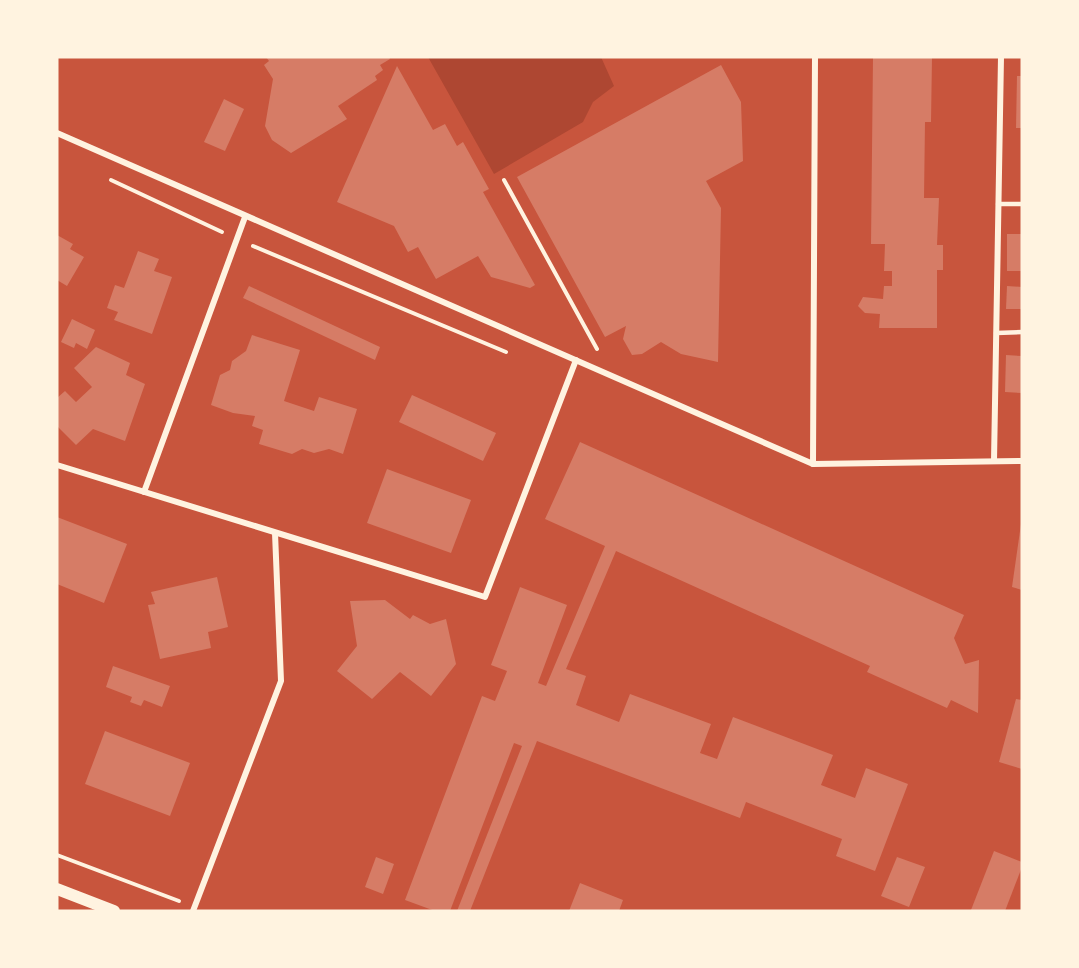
<svg xmlns="http://www.w3.org/2000/svg" width="1079" height="968" viewBox="0 0 1079 968" font-family="Raleway,sans-serif">
	<style>
		.green { fill: #ae4732 }
		.building { fill: #d67c66 }
		.lines { fill: none; stroke-linecap: round; stroke-linejoin: round }
		.path { stroke: #fff3e0; stroke-width: 4 }
		.service { stroke: #fff3e0; stroke-width: 4.5 }
		.minor { stroke: #fff3e0; stroke-width: 6 }
		.secondary { stroke: #fff3e0; stroke-width: 12 }
	</style>
	<rect width="100%" height="100%" fill="#c8553d"/>
	<path class="green" d="M428,57H601L614,86L593,102L583,122L494,174Z"/>
	<g class="building">
		<path d="M266,57H389L390,59L380,65L383,70L375,76L377,80L338,106L347,119L291,153L272,140L265,126L273,79L264,65L269,61Z"/>
		<path d="M873,57H932L931,122H925L924,198H939L937,245H943V270H937V328H879L880,314L865,313L858,306L863,297L883,299L884,286H892V271H884L885,244H871Z"/>
		<path d="M721,65L741,102L743,161L706,181L721,208L718,362L681,354L661,342L642,354L632,355L623,339L626,326L605,337L517,177Z"/>
		<path d="M397,66L433,130L445,124L457,146L463,142L489,189L483,192L535,285L530,288L491,277L478,256L436,279L418,247L408,252L394,226L337,202Z"/>
		<path d="M1017,76H1022V128H1016Z"/>
		<path d="M224,99L244,109L225,151L204,142Z"/>
		<rect x="1007" y="234" width="15" height="37"/>
		<path d="M57,235L73,244L70,249L84,257L67,286L57,280Z"/>
		<path d="M138,251L159,259L154,271L172,277L152,334L114,320L118,312L107,308L115,285L124,288Z"/>
		<path d="M249,286L380,347L375,360L243,298Z"/>
		<path d="M1007,286L1022,287V309H1006Z"/>
		<path d="M72,319L95,330L87,349L76,343L74,348L61,342Z"/>
		<path d="M252,335L300,350L284,401L314,411L319,397L357,409L343,454L329,449L314,453L302,449L292,454L259,444L263,430L252,426L255,416L233,413L211,405L220,375L230,370L232,361L246,351Z"/>
		<path d="M96,347L130,363L126,375L145,384L125,441L93,429L76,445L57,426V398L65,391L76,402L92,387L74,368Z"/>
		<path d="M1006,355L1022,356V393L1005,392Z"/>
		<path d="M412,395L496,433L483,461L399,422Z"/>
		<path d="M580,442L964,615L954,638L965,664L979,660L978,713L951,700L947,708L867,672L870,666L616,551L566,669L586,676L576,705L619,722L630,694L711,724L700,753L717,759L733,717L833,755L821,785L855,798L866,768L908,784L875,871L836,856L842,839L746,802L740,818L537,741L470,911H457L522,746L514,743L450,911H435L405,900L482,696L495,701L507,671L491,665L520,587L567,605L538,683L546,686L605,546L545,519Z"/>
		<path d="M387,469L471,500L451,553L367,523Z"/>
		<path d="M57,517L127,544L104,603L57,584Z"/>
		<path d="M1021,524H1022V590L1012,587Z"/>
		<path d="M217,577L228,627L208,632L211,648L160,659L148,605L155,604L151,592Z"/>
		<path d="M385,600L410,619L413,615L430,624L446,619L456,664L431,696L400,672L372,699L337,671L357,646L350,601Z"/>
		<path d="M113,666L170,686L162,707L144,700L141,706L130,702L132,697L106,687Z"/>
		<path d="M1016,699L1022,700V769L999,762Z"/>
		<path d="M105,731L190,763L170,816L85,784Z"/>
		<path d="M994,851L1022,862V867L1005,911H974L971,910Z"/>
		<path d="M376,857L394,864L383,894L365,887Z"/>
		<path d="M897,857L925,867L909,907L881,896Z"/>
		<path d="M580,883L623,900L619,911H569Z"/>
	</g>
	<g class="lines">
		<g class="path">
			<path d="M111,180L222,232"/>
			<path d="M504,180L597,349"/>
			<path d="M253,246L506,352"/>
			<path d="M57,855L179,901"/>
		</g>
		<g class="service">
			<path d="M998,204H1022"/>
			<path d="M996,333L1022,332"/>
		</g>
		<g class="minor">
			<path d="M57,133L813,464L1022,461"/>
			<path d="M994,461L1001,57"/>
			<path d="M813,464L815,57"/>
			<path d="M57,465L485,597L576,360"/>
			<path d="M144,492L245,217"/>
			<path d="M193,911L281,681L275,533"/>
		</g>
		<path class="secondary" d="M57,889L114,911"/>
	</g>
	<rect width="1079" height="968" fill="none" stroke="#fff3e0" stroke-width="117"/>
</svg>
